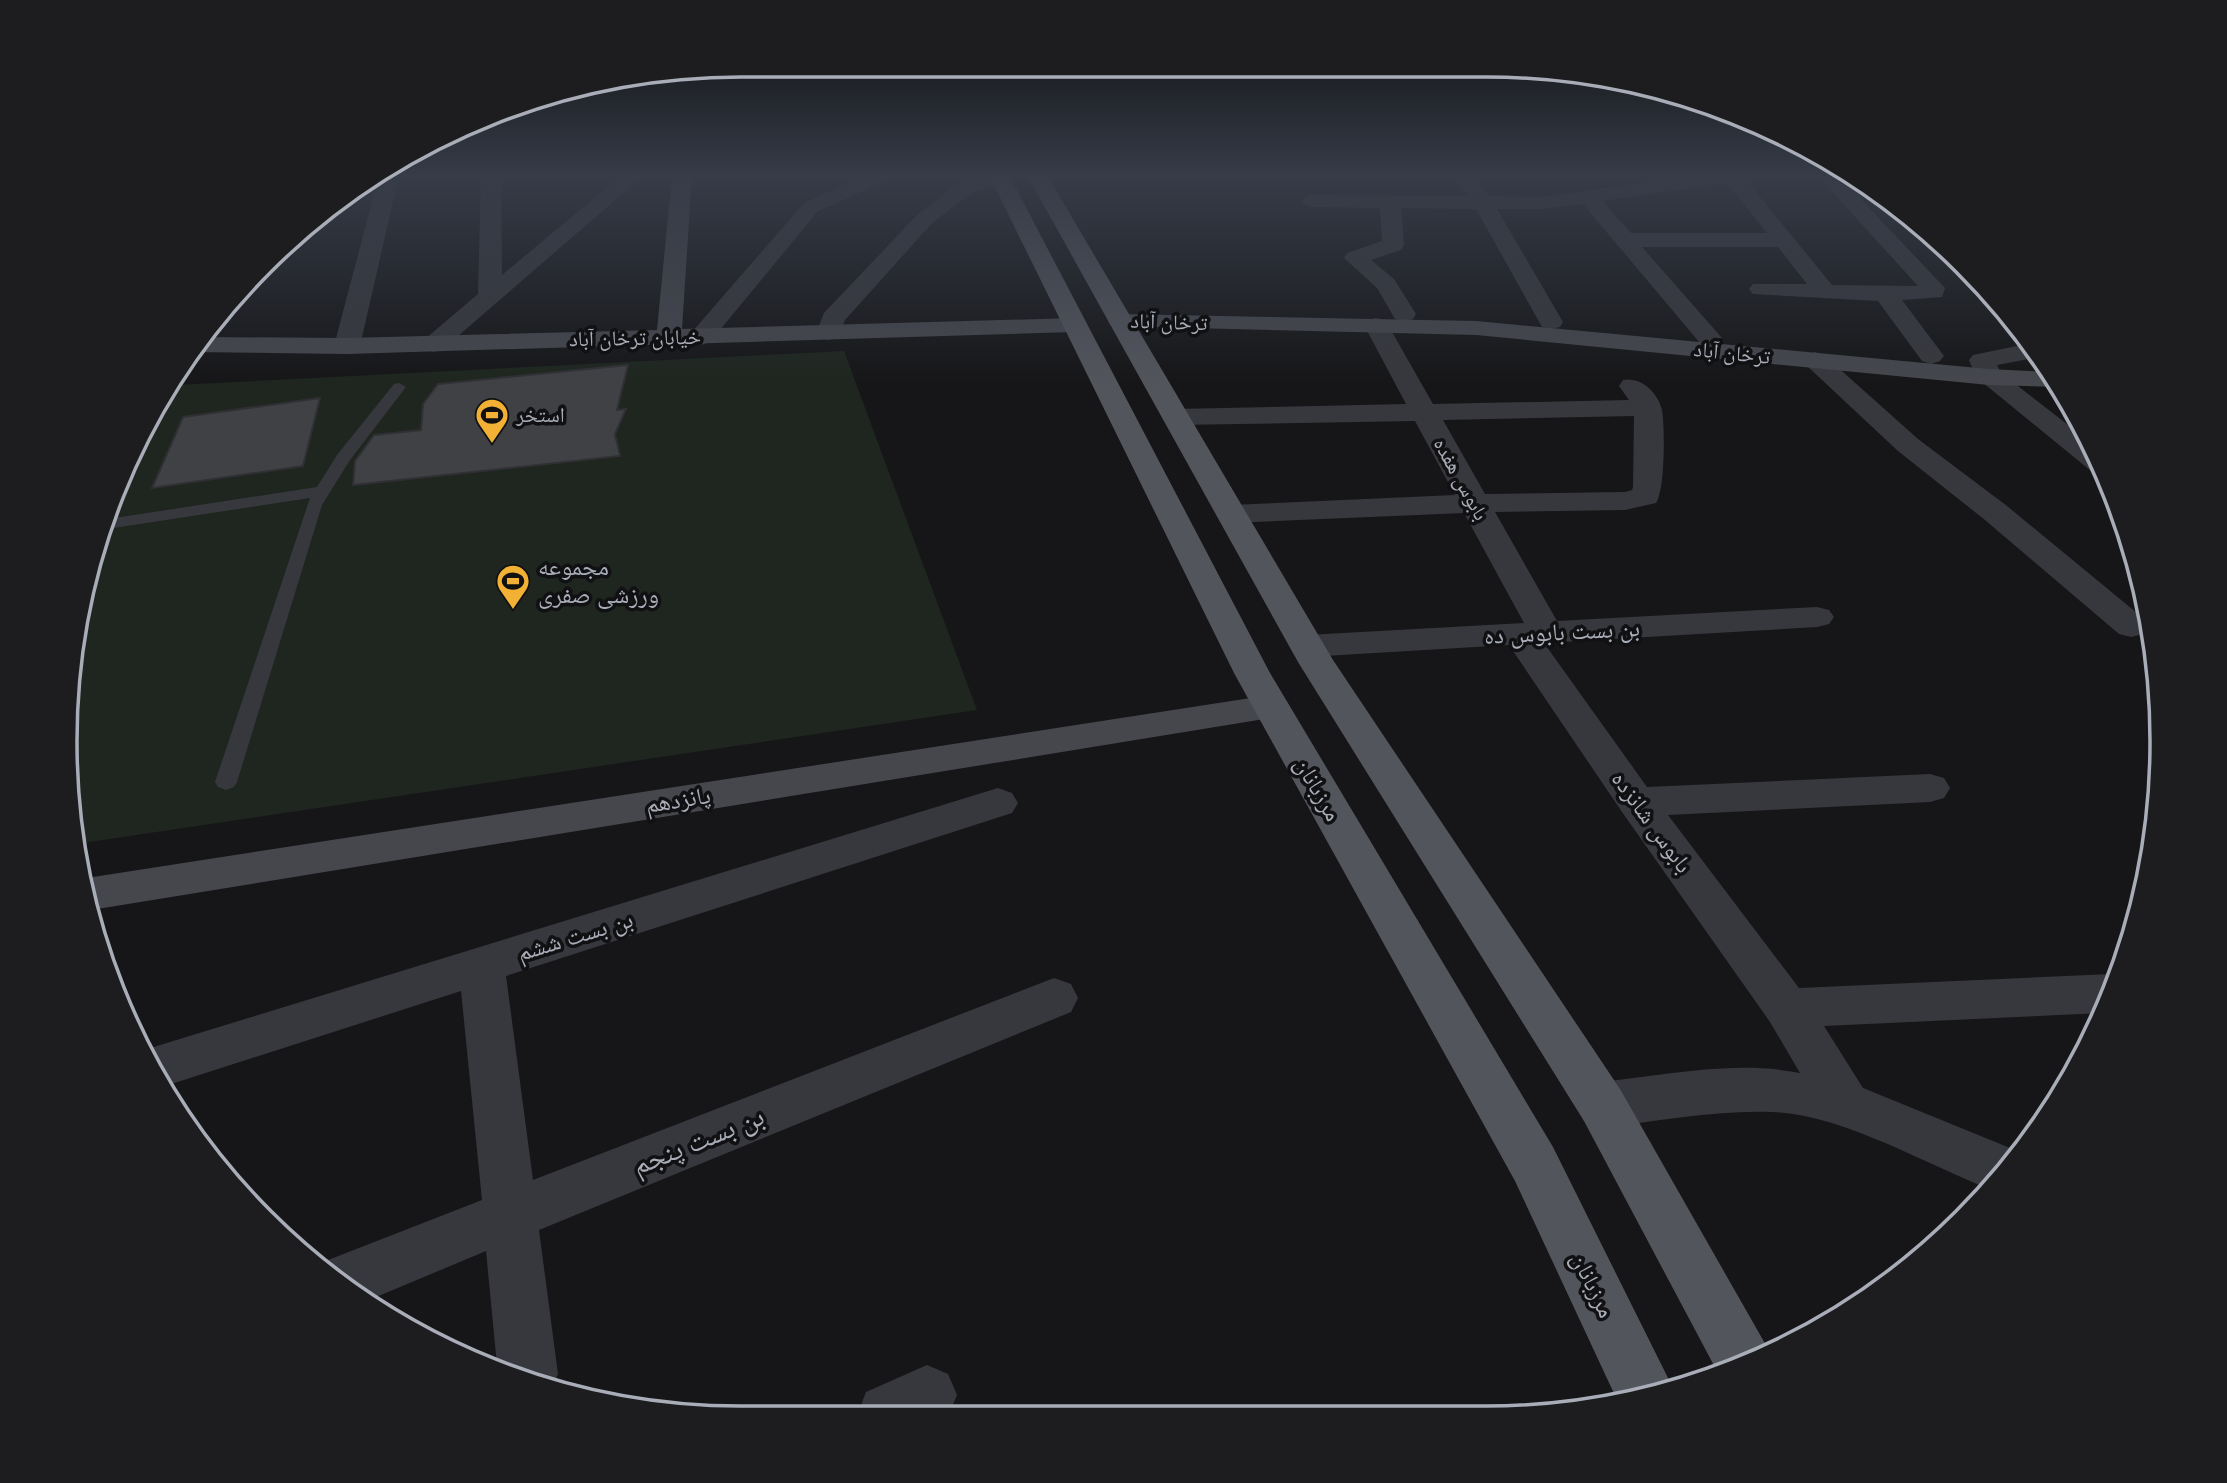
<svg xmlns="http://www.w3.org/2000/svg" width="2227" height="1483" viewBox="0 0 2227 1483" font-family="'Varela Round','Noto Naskh Arabic',sans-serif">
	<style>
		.green { fill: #1e261f }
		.building { fill: #404145; stroke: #303034; stroke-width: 2 }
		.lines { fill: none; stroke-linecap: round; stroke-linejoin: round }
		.lane { fill: #37383d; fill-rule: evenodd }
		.street { fill: #37383d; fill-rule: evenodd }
		.secondary { fill: #45474d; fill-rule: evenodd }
		.primary { fill: #53555c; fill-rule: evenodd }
		.labels { text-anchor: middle; stroke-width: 7; stroke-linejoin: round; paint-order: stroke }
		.far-street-label { font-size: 21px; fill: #a8adb8; stroke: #111113 }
		.far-poi-label { font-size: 21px; fill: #a8adb8; stroke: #111113; text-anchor: start }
		.poi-label { font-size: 24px; fill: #a8adb8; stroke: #111113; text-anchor: start }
		.street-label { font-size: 24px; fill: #a8adb8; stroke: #111113 }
		.near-street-label { font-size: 28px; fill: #a8adb8; stroke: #111113 }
		.rim { fill: none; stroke: #a8adb8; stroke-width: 3.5 }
	</style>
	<rect width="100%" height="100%" fill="#161618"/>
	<path class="green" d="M844,351L977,710L76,844L66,697L106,526L175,385Z"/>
	<g class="building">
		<path d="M628,365L617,410L626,409L615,434L620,456L353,485L355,461L374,435L421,430L423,404L438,384Z"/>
		<path d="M320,398L303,466L152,488L183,417Z"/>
	</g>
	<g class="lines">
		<path class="lane" d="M399,383L406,387L350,460L322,505L237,782L234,787L226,790L218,787L215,782L310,498L107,529L108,519L317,487L337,455L394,384Z"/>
		<g class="street">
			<path d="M379,175H399L360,346L356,351L347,354L338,351L334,346Z"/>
			<path d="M481,175H501L502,275L622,175H644L443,349L434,352L425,349L421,344L425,339L478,294Z"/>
			<path d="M867,175H894L891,179L818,211L710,342L701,345L692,342L688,337L692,332L804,203Z"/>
			<path d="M988,175H1008L1011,179L1008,183L972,193L932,223L845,320L837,338L828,340L819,338L816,333L824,313L918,214L958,184Z"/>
			<path d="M1451,175H1471L1489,196L1543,197L1700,175H1752L1746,180L1832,285L1918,286L1817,175H1838L1945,288L1942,297L1902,300L1944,356L1940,361L1931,364L1922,361L1878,301L1753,294L1749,289L1753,284H1807L1778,247H1642L1722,338L1718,343L1709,346L1700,343L1583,204L1543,209H1497L1563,322L1560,327L1551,329L1542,327L1476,209L1401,208L1404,245L1401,250L1371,260L1394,279L1416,314L1413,319L1404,321L1395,319L1377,288L1344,258L1347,253L1382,241L1380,208L1312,207L1305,205L1302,201L1305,197L1312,195L1468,196ZM1727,183L1767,233H1631L1602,201Z"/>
			<path d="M1376,318L1385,320L1388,325L1433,404L1629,400L1619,386L1623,380C1640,376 1658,392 1662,410C1665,428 1665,490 1656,503L1625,510L1495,512L1557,621L1817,607L1829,610L1834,617L1829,624L1817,627L1544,643L1647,787L1930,774L1944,778L1950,788L1944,798L1930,802L1668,815L1799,988L2111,974L2119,976L2102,1013L1824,1026L1863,1088L2020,1152L1992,1190C1924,1164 1844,1115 1772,1112C1715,1110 1658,1121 1602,1128L1584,1121L1577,1105L1584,1089L1602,1082C1667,1075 1735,1060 1800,1073L1770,1022L1622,812L1509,645L1307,657L1295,654L1289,646L1295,638L1307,635L1524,623L1464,513L1231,523L1220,521L1216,514L1220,507L1231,505L1455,495L1415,421L1176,425L1166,423L1162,417L1166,411L1176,409L1406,404L1364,325L1367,320ZM1634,416L1633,487L1632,490L1625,492L1485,494L1443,420Z"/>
			<path d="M2031,343L2039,357L1997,365L2001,373L2094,445L2104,473L2091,471L1976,377L1969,360L1973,355Z"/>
			<path d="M1815,352L1824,355L1918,439L2007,506L2143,618L2148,626L2143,634L2131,637L2119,634L1985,520L1898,451L1806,365L1802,360L1806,355Z"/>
			<path d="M998,788L1012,793L1018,803L1012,813L506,976L533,1180L1054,978L1071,984L1078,998L1071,1012L539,1230L558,1374L554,1383L497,1365L486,1251L369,1300L321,1267L323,1262L482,1200L461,991L162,1087L155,1080L144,1050Z"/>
			<path d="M927,1365L948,1374L957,1395L949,1414L858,1413L866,1392Z"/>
		</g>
		<g class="secondary">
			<path d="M672,175H692L682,329L1074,318L1083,320L1086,325L1083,330L1074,332L347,354L192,352L200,337L347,338L657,330Z"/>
			<path d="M1120,314L1476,321L1989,369L2049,372L2058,387L1989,385L1476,335L1111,326L1108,321L1111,316Z"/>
			<path d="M1270,695L1283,698L1289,707L1283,716L91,910L80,879Z"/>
		</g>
		<g class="primary">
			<path d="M989,175H1009L1270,673L1553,1147L1674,1390L1660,1395L1618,1402L1515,1181L1234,673Z"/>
			<path d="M1027,175H1047L1333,660L1620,1089L1771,1354L1718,1373L1584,1121L1298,662Z"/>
		</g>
	</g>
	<linearGradient id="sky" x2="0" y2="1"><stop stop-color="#0c0c0d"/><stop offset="0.46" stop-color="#363c48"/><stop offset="1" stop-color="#363c48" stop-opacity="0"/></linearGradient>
	<rect width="2227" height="383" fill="url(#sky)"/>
	<defs>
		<symbol id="stadium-pin" viewBox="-11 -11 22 30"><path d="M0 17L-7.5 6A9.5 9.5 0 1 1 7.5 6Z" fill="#f2b134" stroke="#111113"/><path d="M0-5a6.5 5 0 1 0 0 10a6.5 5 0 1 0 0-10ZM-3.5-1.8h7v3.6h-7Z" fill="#111"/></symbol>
	</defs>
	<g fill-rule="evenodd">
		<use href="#stadium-pin" x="473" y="396" width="38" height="52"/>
		<use href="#stadium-pin" x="494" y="562" width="38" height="52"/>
	</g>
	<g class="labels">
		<g class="far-street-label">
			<text transform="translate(1169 322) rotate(2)" y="7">ترخان آباد</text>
			<text transform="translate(635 338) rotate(-1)" y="7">خیابان ترخان آباد</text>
			<text transform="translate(1732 353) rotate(6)" y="7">ترخان آباد</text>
			<text transform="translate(1461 479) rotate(61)" y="7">بابوس هفده</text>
		</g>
		<g class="far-poi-label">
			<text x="516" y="422">استخر</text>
		</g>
		<g class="poi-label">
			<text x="538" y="575">مجموعه<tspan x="538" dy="28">ورزشی صفری</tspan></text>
		</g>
		<g class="street-label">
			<text transform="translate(1562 632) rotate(-3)" y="8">بن بست بابوس ده</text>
			<text transform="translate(1318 789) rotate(60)" y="8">مرزبانان</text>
			<text transform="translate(678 800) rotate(-9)" y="8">پانزدهم</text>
			<text transform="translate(1652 822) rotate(54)" y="8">بابوس شانزده</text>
			<text transform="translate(575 936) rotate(-17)" y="8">بن بست ششم</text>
			<text transform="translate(1593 1285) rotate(64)" y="8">مرزبانان</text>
		</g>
		<g class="near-street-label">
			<text transform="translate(698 1140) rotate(-22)" y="10">بن بست پنجم</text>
		</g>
	</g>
	<path d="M0 0H2227V1483H0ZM741 77H1486A664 664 0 0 1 2150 741V742A664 664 0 0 1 1486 1406H741A664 664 0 0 1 77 742V741A664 664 0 0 1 741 77Z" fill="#1d1d20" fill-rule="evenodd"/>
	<path class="rim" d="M741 77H1486A664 664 0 0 1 2150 741V742A664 664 0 0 1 1486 1406H741A664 664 0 0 1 77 742V741A664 664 0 0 1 741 77Z"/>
</svg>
